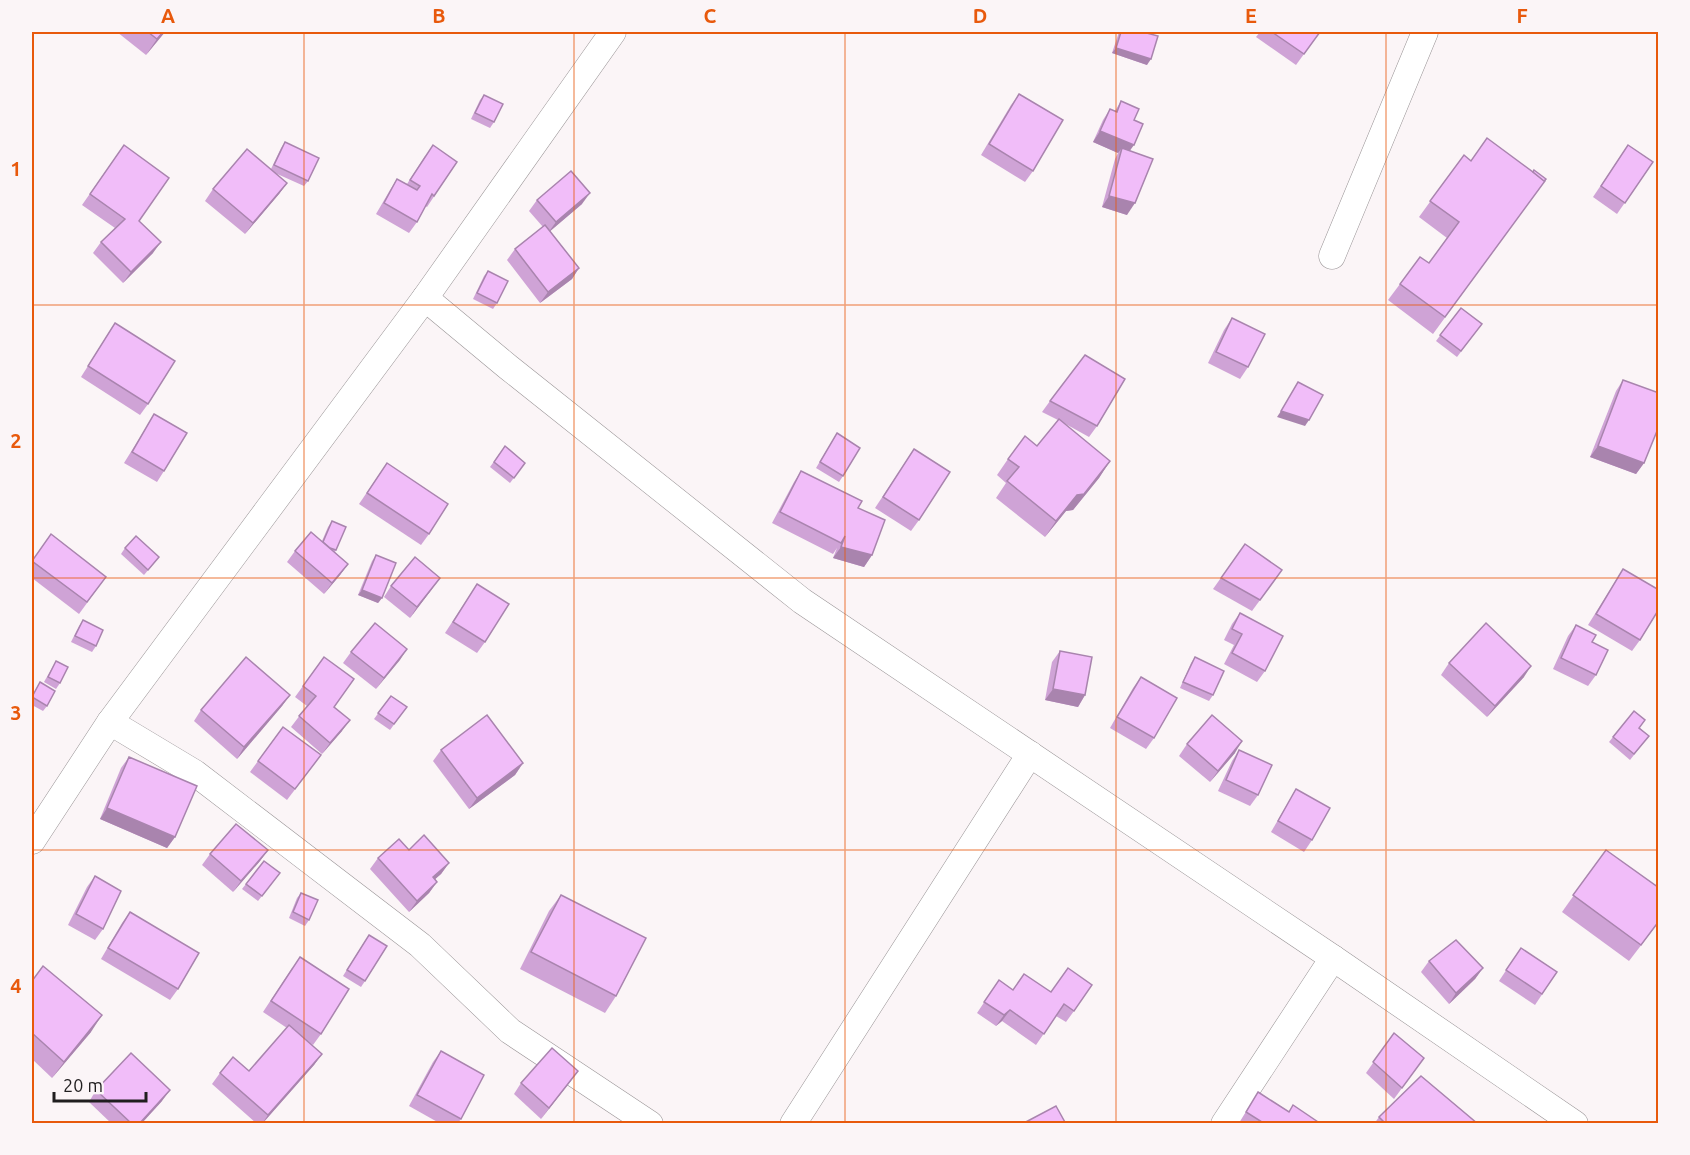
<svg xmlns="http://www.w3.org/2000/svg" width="1690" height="1155" viewBox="0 0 1690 1155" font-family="Ubuntu,sans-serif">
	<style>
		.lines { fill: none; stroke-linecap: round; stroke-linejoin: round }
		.street-casing { stroke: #999496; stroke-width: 27 }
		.street { stroke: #fff; stroke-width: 26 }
		.wall { fill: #cfa3d6 }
		.shaded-wall { fill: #a984ae }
		.building { fill: #f1bdf9; stroke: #a984ae; stroke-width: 1.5 }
		.grid { fill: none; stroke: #e8590c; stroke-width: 1.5; stroke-opacity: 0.55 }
		.neatline { fill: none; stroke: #e8590c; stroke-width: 2 }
		.grid-label { font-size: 20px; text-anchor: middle; font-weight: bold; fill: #e8590c }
	</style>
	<rect width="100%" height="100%" fill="#fbf5f7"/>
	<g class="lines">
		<defs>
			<g id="street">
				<path d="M1332,256L1425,32"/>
				<path d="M425,298L508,367L802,601L1333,958L1575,1124"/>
				<path d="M110,722L195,773L420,945L510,1031L650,1124"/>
				<path d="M32,841L110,722L425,298L613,32"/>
				<path d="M793,1124L1030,754"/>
				<path d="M1224,1124L1333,958"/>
			</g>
		</defs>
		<use href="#street" class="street-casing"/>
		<use href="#street" class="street"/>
	</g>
	<g class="wall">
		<path d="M117,32H165L146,55Z"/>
		<path d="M1119,32H1143L1147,65L1112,53Z"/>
		<path d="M1260,32H1320L1296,65L1256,37Z"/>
		<path d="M1019,94L1033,171L1025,182L981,155L1011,105Z"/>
		<path d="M484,95L494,122L490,128L471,119L480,100Z"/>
		<path d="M1121,101L1134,120L1130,151L1127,215L1102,207L1115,159L1118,153L1093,142L1103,120L1110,109L1115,111Z"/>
		<path d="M285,142L308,181L304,186L275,173L287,183L279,194L245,234L205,201L213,189L271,169L281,148Z"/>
		<path d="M124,145L139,221L153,253L123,283L93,253L101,242L115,228L82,205Z"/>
		<path d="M1628,145L1653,162L1617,214L1593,197Z"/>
		<path d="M1464,155L1471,161L1533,197L1433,334L1388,300L1400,284L1429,263L1447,238L1419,217Z"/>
		<path d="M425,156L457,162L427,207L425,206L417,222L409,233L376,214L390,190L397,179L407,184Z"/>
		<path d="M537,200L582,204L550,231L579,268L572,279L540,303L507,260L515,249L543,227L529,211Z"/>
		<path d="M488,271L497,303L493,309L473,299L484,276Z"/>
		<path d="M1461,308L1482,324L1457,357L1436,341Z"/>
		<path d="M1232,318L1248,367L1240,379L1208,363L1224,330Z"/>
		<path d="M115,323L148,404L140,415L81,377Z"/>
		<path d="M1623,380L1644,463L1636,474L1590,457L1616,391Z"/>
		<path d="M1050,401L1097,426L1089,437L1062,422L1110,461L1099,478L1073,510L1066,511L1045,537L996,498L1006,483L997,475L1008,459L1037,446L1058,420L1042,412Z"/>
		<path d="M154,414L164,471L157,482L124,463L147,426Z"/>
		<path d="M837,433L843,476L839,482L816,468Z"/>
		<path d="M505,446L525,463L510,483L490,467Z"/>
		<path d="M914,449L919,520L911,531L875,508Z"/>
		<path d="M387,463L429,534L421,545L359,504Z"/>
		<path d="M801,471L858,508L872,555L864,567L833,558L837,548L833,554L772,523L794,482Z"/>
		<path d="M332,521L336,550L335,552L348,564L340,575L324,594L287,562L295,551L322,541L328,527Z"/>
		<path d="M1245,544L1282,570L1252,611L1213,589Z"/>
		<path d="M125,548L159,557L144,575L121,554Z"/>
		<path d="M376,555L382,598L378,603L358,595L372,561Z"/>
		<path d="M32,560L106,577L79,614L32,578Z"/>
		<path d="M1623,569L1640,640L1632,651L1588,625Z"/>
		<path d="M477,584L485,642L477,653L445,633Z"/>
		<path d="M391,586L432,589L410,618L384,597Z"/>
		<path d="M1240,613L1265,671L1257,682L1224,664L1234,645L1224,640L1232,624Z"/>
		<path d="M83,620L96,646L92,652L71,642L79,626Z"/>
		<path d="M1576,625L1592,642L1596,675L1588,686L1553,669L1568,636Z"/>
		<path d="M407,649L376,689L343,663L351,652Z"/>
		<path d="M1060,651L1085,695L1078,707L1045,700L1052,662Z"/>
		<path d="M324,657L334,707L342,731L322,754L291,727L307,706L295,697Z"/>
		<path d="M1195,657L1213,695L1209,701L1180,688L1191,663Z"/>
		<path d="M56,661L60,683L56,689L44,682Z"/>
		<path d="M1449,663L1524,677L1487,717L1441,675Z"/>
		<path d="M1141,677L1154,738L1146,749L1110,728L1133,688Z"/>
		<path d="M40,682L47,706L43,711L32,705V696Z"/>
		<path d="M290,695L282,706L237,759L194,721L201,710Z"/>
		<path d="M391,696L407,707L390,730L374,719Z"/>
		<path d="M283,727L321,755L287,800L250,772Z"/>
		<path d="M1640,728L1649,736L1630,760L1609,742L1613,737Z"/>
		<path d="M1187,744L1235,753L1210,782L1179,756Z"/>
		<path d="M441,750L523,763L515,775L469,809L433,761Z"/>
		<path d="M1239,750L1258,795L1250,806L1218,791L1232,761Z"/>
		<path d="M129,757L175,837L167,848L100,819L121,768Z"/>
		<path d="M1296,789L1312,840L1304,852L1271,832L1289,801Z"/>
		<path d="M268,850L260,861L233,892L202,865L210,854Z"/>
		<path d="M409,850L449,863L441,874L435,879L437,882L429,893L409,912L370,869L378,858Z"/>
		<path d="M1606,850L1659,922L1629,961L1562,912Z"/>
		<path d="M264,861L280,873L258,901L242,889Z"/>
		<path d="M95,876L103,929L95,940L68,925L87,887Z"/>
		<path d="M301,893L309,920L305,926L289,918L297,898Z"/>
		<path d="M561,895L616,996L605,1013L520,969L549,911Z"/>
		<path d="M130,912L178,989L170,1000L101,959L122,923Z"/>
		<path d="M365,941V981L361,987L343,976Z"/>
		<path d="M1521,948L1557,972L1535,1005L1499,981Z"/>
		<path d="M1429,961L1483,968L1475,979L1449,1004L1421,972Z"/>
		<path d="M292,968L321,1034L313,1045L307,1041L322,1054L314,1065L262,1124H257L212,1084L220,1073L249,1071L287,1028L263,1012Z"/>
		<path d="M999,980L1013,990L1051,992L1074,1011L1066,1022L1056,1016L1036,1045L1002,1021L996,1026L977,1013Z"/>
		<path d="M32,981L91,1032L52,1078L32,1059Z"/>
		<path d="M1394,1033L1424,1058L1394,1099L1366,1073Z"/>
		<path d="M441,1051L461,1119L457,1124H441L409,1106L433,1062Z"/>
		<path d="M578,1071L541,1119L514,1094L521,1083Z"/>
		<path d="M96,1090L162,1101L141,1124H112L89,1102Z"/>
		<path d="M1258,1092L1288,1111L1321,1124H1240L1239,1123Z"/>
		<path d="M1379,1117L1478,1124H1374Z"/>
	</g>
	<g class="shaded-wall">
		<path d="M163,32H165L146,55L157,39Z"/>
		<path d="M1116,48L1151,59L1147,65L1112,53Z"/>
		<path d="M1100,131L1134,145L1126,156L1122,148L1118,153L1093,142Z"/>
		<path d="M287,183L279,194L245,234L253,223Z"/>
		<path d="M590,193L582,204L548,233L556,222Z"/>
		<path d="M1109,196L1135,203L1127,215L1102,207Z"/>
		<path d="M161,242L153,253L123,283L131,272Z"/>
		<path d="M579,268L572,279L540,303L548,292Z"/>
		<path d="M1281,411L1309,420L1305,426L1277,417Z"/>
		<path d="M1598,446L1644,463L1636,474L1590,457Z"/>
		<path d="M1110,461L1099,478L1073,510L1066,511L1045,537L1056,521L1077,495Z"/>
		<path d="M841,547L872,555L864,567L833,558Z"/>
		<path d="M348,564L340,575L324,594L332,583Z"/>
		<path d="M440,578L432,589L410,618L417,607Z"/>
		<path d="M362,590L382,598L378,603L358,595Z"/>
		<path d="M407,649L400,660L376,689L384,678Z"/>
		<path d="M1531,666L1524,677L1487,717L1495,706Z"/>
		<path d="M1053,689L1085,695L1078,707L1045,700Z"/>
		<path d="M290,695L282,706L237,759L244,747Z"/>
		<path d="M350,720L342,731L322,754L330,743Z"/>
		<path d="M1242,741L1235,753L1210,782L1218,771Z"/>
		<path d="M523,763L515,775L469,809L477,798Z"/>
		<path d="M107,808L175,837L167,848L100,819Z"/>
		<path d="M268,850L260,861L233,892L241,881Z"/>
		<path d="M449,863L441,874L425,888L433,877Z"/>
		<path d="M437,882L429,893L409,912L417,901Z"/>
		<path d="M1483,968L1475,979L1449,1004L1456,993Z"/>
		<path d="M1010,1010L1002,1021L996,1026L1004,1015Z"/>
		<path d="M102,1015L91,1032L52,1078L64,1062Z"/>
		<path d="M322,1054L314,1065L262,1124L268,1115Z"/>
		<path d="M578,1071L570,1082L541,1119L549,1108Z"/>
		<path d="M170,1090L162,1101L141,1124H139Z"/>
	</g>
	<g class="building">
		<path d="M148,32H163L157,39Z"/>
		<path d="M1121,32H1143L1158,36L1151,59L1116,48Z"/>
		<path d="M1272,32H1320L1304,54Z"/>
		<path d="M1019,94L1063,120L1033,171L989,144Z"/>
		<path d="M484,95L503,104L494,122L475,113Z"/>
		<path d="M1121,101L1139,109L1134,120L1143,124L1134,145L1100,131L1110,109L1117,112Z"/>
		<path d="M1487,138L1545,181L1445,317L1400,284L1420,257L1429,263L1459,222L1430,201L1464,155L1471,161Z"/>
		<path d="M285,142L319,158L308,181L274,165Z"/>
		<path d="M124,145L169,178L139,221L161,242L131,272L101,242L125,219L90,194Z"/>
		<path d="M433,145L457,162L434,196L432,194L417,222L384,203L397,179L417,190L420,186L410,180Z"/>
		<path d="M1628,145L1653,162L1625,203L1601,186Z"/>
		<path d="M1122,148L1153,159L1135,203L1109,196Z"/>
		<path d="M247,149L287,183L253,223L213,189Z"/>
		<path d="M1534,170L1546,179L1544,181L1533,172Z"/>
		<path d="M571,171L590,193L556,222L537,200Z"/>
		<path d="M545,225L579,268L548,292L515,249Z"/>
		<path d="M488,271L508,281L497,303L477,293Z"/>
		<path d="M1461,308L1482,324L1461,351L1440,335Z"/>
		<path d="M1232,318L1265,334L1248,367L1216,352Z"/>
		<path d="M115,323L175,361L148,404L88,366Z"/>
		<path d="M1085,355L1125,379L1097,426L1050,401Z"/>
		<path d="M1623,380L1659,393V426L1644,463L1598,446Z"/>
		<path d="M1298,382L1323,395L1309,420L1281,411Z"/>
		<path d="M154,414L187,433L164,471L132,452Z"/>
		<path d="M1059,419L1110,461L1084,494L1077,495L1056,521L1007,481L1019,467L1008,459L1025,436L1037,446Z"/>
		<path d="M837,433L860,448L843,476L820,462Z"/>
		<path d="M505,446L525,463L514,478L494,462Z"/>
		<path d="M914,449L950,472L919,520L883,497Z"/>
		<path d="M387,463L448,504L429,534L367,493Z"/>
		<path d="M801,471L862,501L858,508L885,520L872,555L841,547L845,536L841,543L780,512Z"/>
		<path d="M332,521L346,527L336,550L330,548L323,542Z"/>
		<path d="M311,532L348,564L332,583L295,551Z"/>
		<path d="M51,534L106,577L87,602L32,561Z"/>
		<path d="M136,536L159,557L148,570L125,548Z"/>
		<path d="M1245,544L1282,570L1260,600L1221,578Z"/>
		<path d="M376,555L396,563L382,598L362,590Z"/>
		<path d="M415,557L440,578L417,607L391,586Z"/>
		<path d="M1623,569L1659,590V609L1640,640L1596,614Z"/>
		<path d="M477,584L509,604L485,642L453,622Z"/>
		<path d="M1240,613L1283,636L1265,671L1232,653L1242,634L1232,629Z"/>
		<path d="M83,620L103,630L96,646L75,636Z"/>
		<path d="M375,623L407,649L384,678L351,652Z"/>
		<path d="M1486,623L1531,666L1495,706L1449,663Z"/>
		<path d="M1576,625L1596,635L1592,642L1608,650L1596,675L1561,658Z"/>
		<path d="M1060,651L1092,657L1085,695L1053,689Z"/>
		<path d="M246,657L290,695L244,747L201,710Z"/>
		<path d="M324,657L354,679L334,707L350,720L330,743L299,716L316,696L303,686Z"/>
		<path d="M1195,657L1224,671L1213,695L1183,682Z"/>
		<path d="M56,661L68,667L60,683L48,677Z"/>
		<path d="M1141,677L1177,698L1154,738L1117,717Z"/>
		<path d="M40,682L55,691L47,706L32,697Z"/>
		<path d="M391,696L407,707L394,724L378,713Z"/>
		<path d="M1634,711L1645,720L1639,728L1649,736L1634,754L1613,737Z"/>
		<path d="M487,715L523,763L477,798L441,750Z"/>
		<path d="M1212,715L1242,741L1218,771L1187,744Z"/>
		<path d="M283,727L321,755L295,789L258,761Z"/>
		<path d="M1239,750L1272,765L1258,795L1226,780Z"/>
		<path d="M129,757L197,786L175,837L107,808Z"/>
		<path d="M1296,789L1330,808L1312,840L1278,821Z"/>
		<path d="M236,824L268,850L241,881L210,854Z"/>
		<path d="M424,835L449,863L433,877L437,882L417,901L378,858L399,839L409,850Z"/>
		<path d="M1606,850L1659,888V921L1641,945L1573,895Z"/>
		<path d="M264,861L280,873L262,896L246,884Z"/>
		<path d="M95,876L121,891L103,929L76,914Z"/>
		<path d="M301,893L318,900L309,920L293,912Z"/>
		<path d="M561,895L646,938L616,996L531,952Z"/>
		<path d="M130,912L199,953L178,989L108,948Z"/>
		<path d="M369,935L387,946L365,981L347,970Z"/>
		<path d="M1456,940L1483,968L1456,993L1429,961Z"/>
		<path d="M1521,948L1557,972L1542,994L1506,970Z"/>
		<path d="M300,957L349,989L321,1034L271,1001Z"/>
		<path d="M43,966L102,1015L64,1062L32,1033V981Z"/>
		<path d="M1068,968L1092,985L1074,1011L1064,1004L1044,1034L1010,1010L1004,1015L984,1002L999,980L1013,990L1024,974L1051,992Z"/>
		<path d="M289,1025L322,1054L268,1115L220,1073L233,1057L249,1071Z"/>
		<path d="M1394,1033L1424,1058L1402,1088L1373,1062Z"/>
		<path d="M552,1048L578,1071L549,1108L521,1083Z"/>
		<path d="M441,1051L484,1075L461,1119L417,1095Z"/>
		<path d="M131,1053L170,1090L139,1124H132L96,1090Z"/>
		<path d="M1421,1076L1478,1124H1386L1379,1117Z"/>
		<path d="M1258,1092L1289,1112L1293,1105L1321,1124H1265L1246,1112Z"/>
		<path d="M1056,1106L1066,1124H1022Z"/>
	</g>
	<path class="grid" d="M304,32V1124M574,32V1124M845,32V1124M1116,32V1124M1386,32V1124M32,305H1658M32,578H1658M32,850H1658"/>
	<rect width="1690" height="1155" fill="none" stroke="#fbf5f7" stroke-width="66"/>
	<path d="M54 1092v9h92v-9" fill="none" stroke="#201e1f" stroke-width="3"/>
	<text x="63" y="1092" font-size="18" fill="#201e1f" stroke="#fbf5f7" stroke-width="4.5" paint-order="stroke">20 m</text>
	<rect x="33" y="33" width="1624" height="1089" class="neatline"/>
	<g class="grid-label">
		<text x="168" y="23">A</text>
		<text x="439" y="23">B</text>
		<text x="710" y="23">C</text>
		<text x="980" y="23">D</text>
		<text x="1251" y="23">E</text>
		<text x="1522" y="23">F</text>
		<text x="16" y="176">1</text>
		<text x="16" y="448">2</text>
		<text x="16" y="720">3</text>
		<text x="16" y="993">4</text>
	</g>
</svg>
